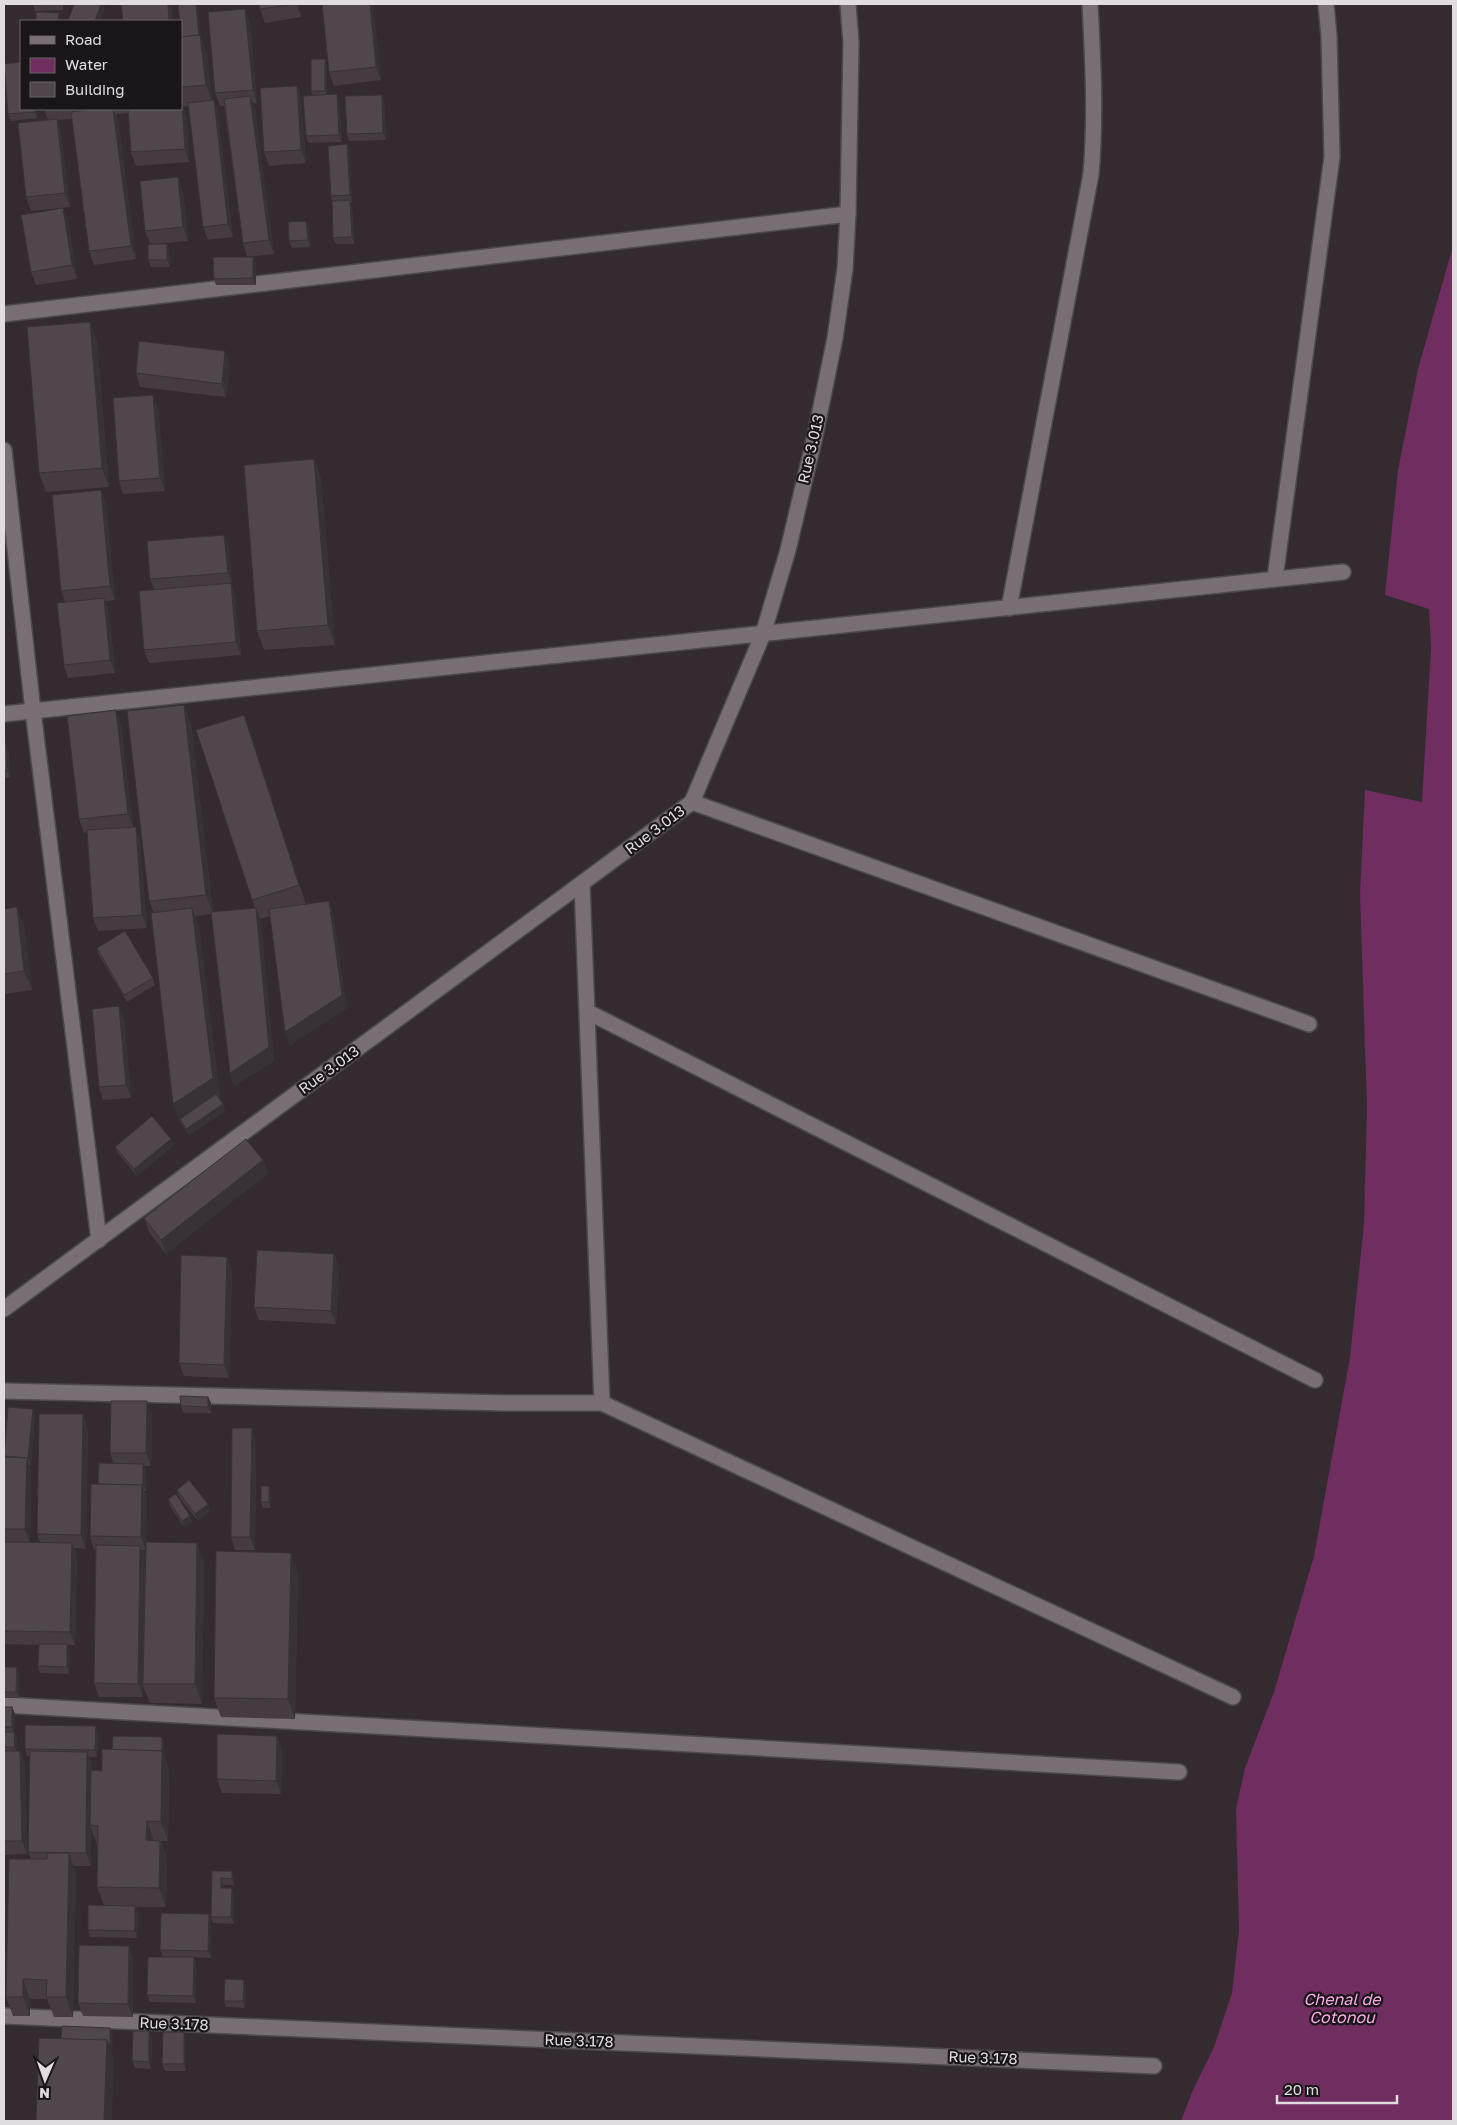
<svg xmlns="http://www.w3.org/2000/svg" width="1457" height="2125" viewBox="0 0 1457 2125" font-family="'Golos Text',sans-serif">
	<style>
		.water { fill: #6f2d60 }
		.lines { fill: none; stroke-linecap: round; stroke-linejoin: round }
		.street-casing { stroke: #4e484d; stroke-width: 18 }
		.street { stroke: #786e75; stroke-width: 15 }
		.wall { fill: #453c42; fill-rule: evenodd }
		.shaded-wall { fill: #383136 }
		.building { fill: #50464d; stroke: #383136 }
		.labels { text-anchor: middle; stroke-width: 4.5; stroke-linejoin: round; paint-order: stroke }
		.street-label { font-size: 15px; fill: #e1dce0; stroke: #191518 }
		.water-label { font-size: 16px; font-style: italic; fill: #f8aae3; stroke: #191518 }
	</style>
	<rect width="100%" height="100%" fill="#342b31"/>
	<path class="water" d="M1453,246V2121H1181L1192,2092L1214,2047L1232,1993L1239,1930L1236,1809L1245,1768L1274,1692L1314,1556L1350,1357L1364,1224L1367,1108L1360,894L1365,790L1422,802L1431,647L1429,609L1385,595L1398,470L1418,369Z"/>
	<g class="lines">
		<defs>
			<g id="street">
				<path d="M4,314L848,214"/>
				<path d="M4,450L33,711L99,1240"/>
				<path d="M1275,578L1332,157L1329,36L1326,4"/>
				<path d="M1009,608L1091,174C1096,117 1093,61 1090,4"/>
				<path d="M4,714L1343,572"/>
				<path d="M692,802L1309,1024"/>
				<path d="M582,884L602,1403"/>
				<path d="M588,1012L1315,1380"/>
				<path d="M4,1309L692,802L763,634L788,550L815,436L835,338L845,269L848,214L851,43L848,4"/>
				<path d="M4,1391L507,1403H602L1233,1697"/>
				<path d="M4,1705L1179,1772"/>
				<path d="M4,2016L1154,2066"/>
			</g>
		</defs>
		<use href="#street" class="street-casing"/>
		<use href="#street" class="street"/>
	</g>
	<g class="wall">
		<path d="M33,4H63V10L35,11Z"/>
		<path d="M259,4H299L301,17L265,23L260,9Z"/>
		<path d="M373,4L381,80L334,86L329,72Z"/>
		<path d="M250,22L257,103H253L255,109L274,254L247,257L243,243L224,106H220L215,93Z"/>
		<path d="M181,37L201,38L207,54L212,100H214L218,113L233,237L208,240L203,227L189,106L183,107L187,118L189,162L136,166L131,152L129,113L116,114L118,119L136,259L94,265L89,251L72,119L57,120L61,133L70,207L31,211L26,197L48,120L44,109H181Z"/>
		<path d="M325,59L327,65V95L339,101L342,142L308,143L306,136L313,96L311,91Z"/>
		<path d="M297,86L301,99L306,163L269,166L264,152Z"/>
		<path d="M382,95L384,101L386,140L349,141L347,134Z"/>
		<path d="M21,109H37V118L11,121L8,114Z"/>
		<path d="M347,144L349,151L352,202H350L352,207L354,244H336L333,238L332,201L331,196Z"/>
		<path d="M183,191L188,241L157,244H167L169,251L170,267H151L148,260L150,244L145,231Z"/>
		<path d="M68,221L77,279L36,285L31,272Z"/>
		<path d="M306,221L309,228L310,247L292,248L289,241Z"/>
		<path d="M253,257L256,264V285H216L214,279Z"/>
		<path d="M90,322L97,341L109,487L46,492L39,473Z"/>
		<path d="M230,364L226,397L140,387L136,373Z"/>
		<path d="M158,408L165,491L123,494L119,481Z"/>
		<path d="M314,459L321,478L335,645L264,650L257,631Z"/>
		<path d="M101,490L106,504L115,600L105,601L109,611L115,673L68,678L64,665L65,602L61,591Z"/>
		<path d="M229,548L232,586L235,596L241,655L149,663L144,650L154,589L150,579Z"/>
		<path d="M184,705L191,725L213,912L255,908L196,730L251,735L306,904L329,901L333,914L347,1008L290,1045L285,1032L270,916L260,919L274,1061L234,1086L230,1073L211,914L195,916L199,928L220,1097L219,1098L223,1104L225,1111L189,1135L181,1123L180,1124L154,913L149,901Z"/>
		<path d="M121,724L133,827L140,840L147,928L98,931L93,918L87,832L84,833L79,819Z"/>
		<path d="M4,743L8,749L10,777L4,778Z"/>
		<path d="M4,909L24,926L32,990L4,994Z"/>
		<path d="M97,948L153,978L155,985L127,1002L99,955Z"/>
		<path d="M124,1019L131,1098L103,1100L99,1087Z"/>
		<path d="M174,1145L137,1176L118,1153L115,1147Z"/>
		<path d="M263,1160L268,1173L166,1254L149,1232L144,1218Z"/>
		<path d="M334,1254L339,1268L336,1324L259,1320L254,1307Z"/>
		<path d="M227,1257L232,1270L229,1378L184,1376L179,1363Z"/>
		<path d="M208,1397L211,1403V1413H183L181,1406Z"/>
		<path d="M147,1401L152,1415L151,1466H144L146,1471V1491H144L147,1498L146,1542L204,1562L202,1704L150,1703L143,1686V1697H99L94,1683L96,1550H94L90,1536L98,1484L114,1464L110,1453ZM142,1550H145V1559Z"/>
		<path d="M33,1409L35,1416L31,1465H29L31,1471L30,1542H40L37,1534L88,1428L86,1549L74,1548L77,1556L75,1645H67L70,1651L69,1674L40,1673L38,1666L39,1645L4,1644V1451Z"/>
		<path d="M256,1442L255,1550H235L231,1537Z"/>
		<path d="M269,1486L271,1493V1508H263L261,1502Z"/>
		<path d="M177,1490L210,1511L198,1521L179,1497Z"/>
		<path d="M168,1499L190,1516L192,1522L184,1527L170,1506Z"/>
		<path d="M298,1572L295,1719L221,1717L214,1698Z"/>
		<path d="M4,1667H17L19,1674V1698H4Z"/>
		<path d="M4,1707H12L15,1714L14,1732L17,1738V1751L25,1764L27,1854L4,1855Z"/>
		<path d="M98,1733L97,1757H89L92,1765V1770L102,1771L112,1750L162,1737L164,1743V1756L169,1770L168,1841H161L167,1860L166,1907H135L138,1913L137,1938L90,1937L88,1930L104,1905L97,1887V1845L91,1828V1866H73L76,1873L73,2017H54L47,1999H30V2016H13L6,1997L31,1859L28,1852L30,1756H27L25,1749Z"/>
		<path d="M282,1749L281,1794L222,1793L217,1779Z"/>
		<path d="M212,1871L234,1877V1885H224V1888L234,1895V1924L213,1923L211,1917Z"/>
		<path d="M209,1914L211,1921V1958L194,1957L196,1964V2003L150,2002L147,1995L163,1957L160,1950Z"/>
		<path d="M133,1959V2017L83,2016L78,2003Z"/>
		<path d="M246,1987L245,2008L226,2007L224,2001Z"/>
		<path d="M152,2037L151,2069L135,2068L132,2061Z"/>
		<path d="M186,2039V2071H165L162,2064Z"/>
	</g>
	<g class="shaded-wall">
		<path d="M101,4H106L100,21H95Z"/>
		<path d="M168,4H171L173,21H169Z"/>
		<path d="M196,4H198L201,38L207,54L213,104L206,85L200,42Z"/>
		<path d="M296,4H299L301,17Z"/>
		<path d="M370,4H373L381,80L376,67Z"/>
		<path d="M245,9L250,22L257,103L253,90Z"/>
		<path d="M59,13L61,20V21H58Z"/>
		<path d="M325,59L327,65V97L325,91Z"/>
		<path d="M297,86L301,99L306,163L301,150Z"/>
		<path d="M337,94L339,101L342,142L339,135Z"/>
		<path d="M382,95L384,101L386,140L383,133Z"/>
		<path d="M250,96L255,109L274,254L269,240Z"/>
		<path d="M214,100L218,113L233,237L228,224Z"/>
		<path d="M182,104L187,118L189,162L185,149Z"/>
		<path d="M35,109H37V118L35,112Z"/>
		<path d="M113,109L118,119L136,259L131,246Z"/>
		<path d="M57,119L61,133L70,207L65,193Z"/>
		<path d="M347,144L349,151L352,202L350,195Z"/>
		<path d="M178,177L183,191L188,241L183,227Z"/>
		<path d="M350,200L352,207L354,244L352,237Z"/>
		<path d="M63,208L68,221L77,279L72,265Z"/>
		<path d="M306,221L309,228L310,247L308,240Z"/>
		<path d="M167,244L169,251L170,267L167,260Z"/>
		<path d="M253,257L256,264V285L253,278Z"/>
		<path d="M90,322L97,341L109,487L102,468Z"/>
		<path d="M225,351L230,364L226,397L222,384Z"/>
		<path d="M153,395L158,408L165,491L160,478Z"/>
		<path d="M314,459L321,478L335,645L328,625Z"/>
		<path d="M101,490L106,504L115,600L110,586Z"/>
		<path d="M224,535L229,548L232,586L228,573Z"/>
		<path d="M231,583L235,596L241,655L236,642Z"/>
		<path d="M104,598L109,611L115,673L110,660Z"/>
		<path d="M184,705L191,725L213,914L206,895Z"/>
		<path d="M116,710L121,724L133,827L128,814Z"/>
		<path d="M244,715L251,735L306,904L299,885Z"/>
		<path d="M6,743L8,749L10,777L7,771Z"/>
		<path d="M136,827L140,840L147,928L142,915Z"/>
		<path d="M329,901L333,914L347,1008L290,1045L285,1032Z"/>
		<path d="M17,907L24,926L32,990L24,971Z"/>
		<path d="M192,908L199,928L220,1097L182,1122L180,1119L181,1123L180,1124L173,1104Z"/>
		<path d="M256,908L261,921L274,1061L234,1086L230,1073Z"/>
		<path d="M119,1006L124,1019L131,1098L126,1085Z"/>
		<path d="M223,1104L225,1111L189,1135L186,1129Z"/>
		<path d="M171,1139L174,1145L137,1176L134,1169Z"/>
		<path d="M263,1160L268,1173L166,1254L161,1240Z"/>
		<path d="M334,1254L339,1268L336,1324L331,1311Z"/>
		<path d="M227,1257L232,1270L229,1378L224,1365Z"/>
		<path d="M208,1397L211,1403V1413L208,1407Z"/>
		<path d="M147,1401L152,1415L151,1466L146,1453Z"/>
		<path d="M33,1409L35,1416L31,1465L28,1458Z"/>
		<path d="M83,1414L88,1428L86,1549L81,1535Z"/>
		<path d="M252,1428L256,1442L255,1550L250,1537Z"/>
		<path d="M27,1458L31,1471L30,1543L25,1529Z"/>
		<path d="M143,1464L146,1471V1491L143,1485Z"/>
		<path d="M142,1485L147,1498L146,1550L141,1537Z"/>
		<path d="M269,1486L271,1493V1508L269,1502Z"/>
		<path d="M208,1504L210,1511L198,1521L195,1514Z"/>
		<path d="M190,1516L192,1522L184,1527L182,1521Z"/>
		<path d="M72,1543L77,1556L75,1645L70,1632Z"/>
		<path d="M197,1543L204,1562L202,1704L195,1684Z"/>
		<path d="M140,1546L145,1559L143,1684V1697L138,1684Z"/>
		<path d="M291,1553L298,1572L295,1719L288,1699Z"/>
		<path d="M67,1644L70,1651L69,1674L67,1667Z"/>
		<path d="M17,1667L19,1674V1698L16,1692Z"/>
		<path d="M12,1707L15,1714L14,1732L17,1738V1754L15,1747L14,1734L12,1727Z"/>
		<path d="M96,1726L98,1733L97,1757L95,1750Z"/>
		<path d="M277,1736L282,1749L281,1794L276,1781Z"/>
		<path d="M162,1737L164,1743V1756L169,1770L168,1841L161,1822Z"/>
		<path d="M20,1751L25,1764L27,1854L22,1841Z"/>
		<path d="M87,1752L92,1765L91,1826L90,1825L91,1828V1866L86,1853Z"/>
		<path d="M147,1821L154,1841L146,1840Z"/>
		<path d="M160,1841L167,1860L166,1907L159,1888Z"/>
		<path d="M69,1853L76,1873L73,2017L66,1997Z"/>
		<path d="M232,1871L234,1877V1885L232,1879Z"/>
		<path d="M221,1878L224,1885L223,1894L221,1888Z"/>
		<path d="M232,1888L234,1895V1924L231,1917Z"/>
		<path d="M4,1898L6,1903L4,1958Z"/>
		<path d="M135,1906L138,1913L137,1938L135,1931Z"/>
		<path d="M209,1914L211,1921V1958L208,1951Z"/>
		<path d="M129,1946L133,1959V2017L128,2004Z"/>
		<path d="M194,1957L196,1964V2003L193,1996Z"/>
		<path d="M23,1979L30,1999V2016L23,1997Z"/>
		<path d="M244,1980L246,1987L245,2008L243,2001Z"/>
		<path d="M110,2028L113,2035L112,2053L110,2046Z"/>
		<path d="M149,2031L152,2037L151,2069L149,2062Z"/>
		<path d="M184,2032L186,2039V2071L184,2064Z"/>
		<path d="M107,2040L114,2059L112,2121H104Z"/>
	</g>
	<g class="building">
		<path d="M74,4H101L95,21H68Z"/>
		<path d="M121,4H168L169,21H123Z"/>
		<path d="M178,4H196L199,35L182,37L181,21H180Z"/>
		<path d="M259,4H296L260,9Z"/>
		<path d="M322,4H370L376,67L329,72Z"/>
		<path d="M245,9L253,90L215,93L208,12Z"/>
		<path d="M36,12L59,13L58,21H36Z"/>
		<path d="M200,35L206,85L181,87V37Z"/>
		<rect x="311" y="59" width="14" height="32"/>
		<path d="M21,62V109H35V112L8,114L4,64Z"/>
		<path d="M297,86L301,150L264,152L260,88Z"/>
		<path d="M337,94L339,135L306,136L303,96Z"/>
		<path d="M382,95L383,133L347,134L345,96Z"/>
		<path d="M250,96L269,240L243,243L224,99Z"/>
		<path d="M214,100L228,224L203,227L188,103Z"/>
		<path d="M181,104H182L185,149L131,152L128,109H181Z"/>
		<path d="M93,109H113L131,246L89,251L71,112Z"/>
		<path d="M57,119L65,193L26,197L18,123Z"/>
		<path d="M347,144L350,195L331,196L328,146Z"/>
		<path d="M178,177L183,227L145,231L140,181Z"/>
		<path d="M350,200L352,237L333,238L332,201Z"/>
		<path d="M63,208L72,265L31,272L21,215Z"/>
		<path d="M306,221L308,240L289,241L288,222Z"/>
		<rect x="148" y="244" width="19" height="16"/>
		<path d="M213,257H253V278L214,279Z"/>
		<path d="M90,322L102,468L39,473L27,327Z"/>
		<path d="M139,341L225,351L222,384L136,373Z"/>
		<path d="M153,395L160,478L119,481L113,398Z"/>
		<path d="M314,459L328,625L257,631L244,465Z"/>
		<path d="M101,490L110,586L61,591L52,495Z"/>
		<path d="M224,535L228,573L150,579L147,541Z"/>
		<path d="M231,583L236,642L144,650L139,591Z"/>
		<path d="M104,598L110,660L64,665L57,603Z"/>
		<path d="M184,705L206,895L149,901L127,711Z"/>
		<path d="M116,710L128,814L79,819L67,716Z"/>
		<path d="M244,715L299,885L252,900L196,730Z"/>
		<path d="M4,743H6L7,771H4Z"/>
		<path d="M136,827L142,915L93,918L87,830Z"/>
		<path d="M329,901L342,995L285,1032L269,909Z"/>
		<path d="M17,907L24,971L4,974V909Z"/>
		<path d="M192,908L213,1078L173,1104L151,913Z"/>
		<path d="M256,908L269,1047L230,1073L211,912Z"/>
		<path d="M125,931L153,978L124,995L97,948Z"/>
		<path d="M119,1006L126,1085L99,1087L92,1009Z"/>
		<path d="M216,1094L223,1104L186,1129L180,1119Z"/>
		<path d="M152,1116L171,1139L134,1169L115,1147Z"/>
		<path d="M246,1139L263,1160L161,1240L144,1218Z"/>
		<path d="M257,1250L334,1254L331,1311L254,1307Z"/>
		<path d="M181,1255L227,1257L224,1365L179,1363Z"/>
		<path d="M180,1396L208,1397V1407L181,1406Z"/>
		<path d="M111,1401H147L146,1453H110Z"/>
		<path d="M8,1407L33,1409L28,1458L4,1456Z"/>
		<path d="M39,1414H83L81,1535L37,1534Z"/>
		<path d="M232,1428H252L250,1537H231Z"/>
		<path d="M4,1457L27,1458L25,1529H4Z"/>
		<path d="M99,1463L143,1464V1485L98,1484Z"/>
		<path d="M189,1480L208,1504L195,1514L177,1490Z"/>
		<path d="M91,1484L142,1485L141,1537L90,1536Z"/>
		<rect x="261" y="1486" width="8" height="16"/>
		<path d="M176,1494L190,1516L182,1521L168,1499Z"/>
		<path d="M4,1542L72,1543L70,1632L4,1631Z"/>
		<path d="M146,1542L197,1543L195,1684H143Z"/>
		<path d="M96,1545L140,1546L138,1684L94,1683Z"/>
		<path d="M216,1551L291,1553L288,1699L214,1698Z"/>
		<path d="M39,1644H67V1667L38,1666Z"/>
		<path d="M4,1667H17L16,1692H4Z"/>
		<rect x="4" y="1707" width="8" height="20"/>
		<path d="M25,1725L96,1726L95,1750L25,1749Z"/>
		<path d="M4,1732H14L15,1747H4Z"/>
		<path d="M217,1734L277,1736L276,1781L217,1779Z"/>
		<path d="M113,1736L162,1737V1751L112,1750Z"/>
		<path d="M102,1749L162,1751L161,1822L147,1821L146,1840L160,1841L159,1888L97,1887L98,1826L90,1825L91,1770L102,1771Z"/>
		<path d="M4,1751H20L22,1841H4Z"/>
		<path d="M30,1751L87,1752L86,1853L28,1852Z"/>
		<path d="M48,1853H69L66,1997H46L47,1980L23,1979V1997H6L9,1859H47Z"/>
		<path d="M212,1871H232V1879L221,1878V1888H232L231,1917H211Z"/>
		<path d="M88,1905L135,1906V1931L88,1930Z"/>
		<path d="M161,1913L209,1914L208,1951L160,1950Z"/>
		<path d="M79,1945L129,1946L128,2004L78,2003Z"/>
		<path d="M148,1957H194L193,1996L147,1995Z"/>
		<path d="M225,1979L244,1980L243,2001H224Z"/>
		<path d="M62,2026L110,2028V2046L107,2040L61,2039Z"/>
		<path d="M133,2031H149V2062L132,2061Z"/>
		<path d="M163,2032H184V2064H162Z"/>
		<path d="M39,2038L107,2040L104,2121H36Z"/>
	</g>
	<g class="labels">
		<g class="street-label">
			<text transform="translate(811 449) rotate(-77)" y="5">Rue 3.013</text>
			<text transform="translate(655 830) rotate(-37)" y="5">Rue 3.013</text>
			<text transform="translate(329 1070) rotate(-36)" y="5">Rue 3.013</text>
			<text transform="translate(174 2024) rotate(2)" y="5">Rue 3.178</text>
			<text transform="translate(579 2041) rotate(2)" y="5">Rue 3.178</text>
			<text transform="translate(983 2058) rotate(2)" y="5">Rue 3.178</text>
		</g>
		<g class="water-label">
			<text x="1342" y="2005">Chenal de<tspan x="1342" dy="18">Cotonou</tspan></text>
		</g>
	</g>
	<rect width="1457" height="2125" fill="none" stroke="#e1dce0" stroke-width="10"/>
	<rect x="20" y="20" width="162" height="90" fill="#191518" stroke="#696568"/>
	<rect x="30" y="36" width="25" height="8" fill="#786e75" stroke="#696568"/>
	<text x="65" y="45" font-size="15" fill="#e1dce0">Road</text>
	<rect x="30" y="58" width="25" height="15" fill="#6f2d60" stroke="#696568"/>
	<text x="65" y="70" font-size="15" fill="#e1dce0">Water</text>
	<rect x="30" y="82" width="25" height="15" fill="#50464d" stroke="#696568"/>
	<text x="65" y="95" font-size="15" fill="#e1dce0">Building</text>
	<g transform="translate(45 2080) rotate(182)" stroke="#191518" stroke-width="4" paint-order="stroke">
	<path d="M0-4L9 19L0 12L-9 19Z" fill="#e1dce0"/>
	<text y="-8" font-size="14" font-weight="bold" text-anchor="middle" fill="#e1dce0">N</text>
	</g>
	<path d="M1277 2095v8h120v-8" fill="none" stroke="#e1dce0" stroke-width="2.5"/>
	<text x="1284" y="2095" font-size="15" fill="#e1dce0" stroke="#191518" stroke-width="4" paint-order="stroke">20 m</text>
</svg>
